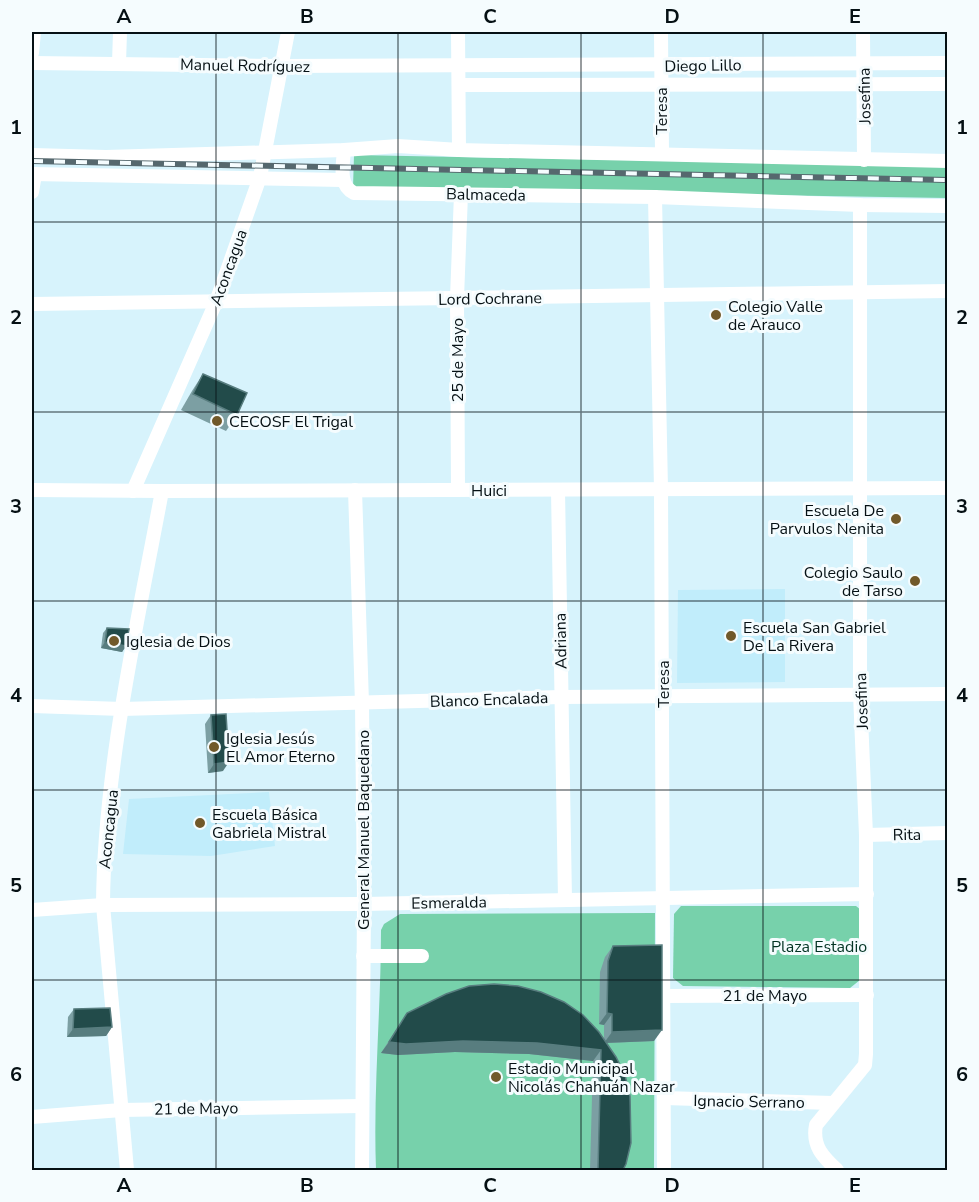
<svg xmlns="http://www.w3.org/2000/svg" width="979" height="1202" viewBox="0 0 979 1202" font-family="'Nunito Sans',sans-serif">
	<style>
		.built { fill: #c1edfb }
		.green { fill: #77d1ab }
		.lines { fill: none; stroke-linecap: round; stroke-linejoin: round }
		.minor { stroke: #fff; stroke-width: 14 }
		.rail-casing { stroke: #56686e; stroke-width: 6 }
		.rail { stroke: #f5fcfe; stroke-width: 4; stroke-dasharray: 11; stroke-linecap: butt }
		.wall { fill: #7c9fa3 }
		.shaded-wall { fill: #587d7f }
		.building { fill: #224b4a; stroke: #587d7f; stroke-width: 1.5 }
		.grid { fill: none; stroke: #051014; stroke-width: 1.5; stroke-opacity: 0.55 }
		.poi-dot { fill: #71592a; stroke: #f5fcfe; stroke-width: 2 }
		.labels { text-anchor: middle; stroke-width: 6; stroke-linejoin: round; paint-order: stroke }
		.street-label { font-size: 16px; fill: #051014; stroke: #f5fcfe }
		.poi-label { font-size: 16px; fill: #051014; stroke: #f5fcfe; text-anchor: start }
		.park-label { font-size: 16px; fill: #023323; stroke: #f5fcfe }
		.neatline { fill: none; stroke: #051014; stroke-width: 2 }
		.grid-label { font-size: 20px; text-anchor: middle; font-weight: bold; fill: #051014 }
	</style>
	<rect width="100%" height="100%" fill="#d7f3fc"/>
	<g class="built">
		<path d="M785,589V682L677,683L678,590Z"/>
		<path d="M269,792L275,846L211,856L123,854L129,799Z"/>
	</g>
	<g class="green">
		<path d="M354,155L948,166L947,198L353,188Z"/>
		<path d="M681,906H856L861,910L860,980L850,988L683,986L673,978L674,914Z"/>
		<path d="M655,913L654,1170H376C373,1090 381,1010 381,930L384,924L400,914Z"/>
	</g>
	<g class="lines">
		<g class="minor">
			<path d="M458,32L459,150"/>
			<path d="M661,32L662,154"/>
			<path d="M863,32L864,160"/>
			<path d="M32,53L34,32"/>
			<path d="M32,63L282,66L948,63"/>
			<path d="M119,63L120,32"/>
			<path d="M460,85L948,84"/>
			<path d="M344,150C343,165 338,185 354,193L655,197L860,205L948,206"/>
			<path d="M32,155L106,157L344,150L398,146L459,150L948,161"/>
			<path d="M32,174L342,180"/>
			<path d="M32,192L35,174"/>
			<path d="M655,197L661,489L664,1170"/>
			<path d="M32,304L948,291"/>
			<path d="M32,490L162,491L948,488"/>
			<path d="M355,490L362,703L364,904L362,1170"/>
			<path d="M458,490L457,298L461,194"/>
			<path d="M558,490L565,900"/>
			<path d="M133,491L216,302L260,177L288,32"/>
			<path d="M32,706L122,709L561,697L948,694"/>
			<path d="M866,835L948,833"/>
			<path d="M32,910L103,905L364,904L867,894"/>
			<path d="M363,956H422"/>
			<path d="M664,996L867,995"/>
			<path d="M664,1098L833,1103"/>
			<path d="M32,1117L121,1110L362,1106"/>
			<path d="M127,1170L103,905C104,768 137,626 162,491"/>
			<path d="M837,1170C823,1157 812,1146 816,1125L865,1065L866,1054V835L860,694V205"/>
		</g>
		<defs>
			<path id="rail" d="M32,161L948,180"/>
		</defs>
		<use href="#rail" class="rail-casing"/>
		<use href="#rail" class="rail"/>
	</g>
	<g class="wall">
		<path d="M203,374L237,415L226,431L181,410L192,391Z"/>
		<path d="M107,628L126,646L122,652L101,648L103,633Z"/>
		<path d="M211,715L223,771L208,773L205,724Z"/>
		<path d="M613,946L654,1041L607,1043L623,1170H590L593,1061L529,1054L455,1052L398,1055L381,1053L407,1013L604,1040V1025L599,1024L600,972L605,957Z"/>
		<path d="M74,1009L112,1027L106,1036L67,1037L68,1017Z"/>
	</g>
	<g class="shaded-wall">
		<path d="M105,642L126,646L122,652L101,648Z"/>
		<path d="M229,762L223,771L208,773L214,764Z"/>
		<path d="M607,1013L612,1014L604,1025L599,1024Z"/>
		<path d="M112,1027L106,1036L67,1037L73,1029Z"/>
		<path d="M662,1030L654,1041L604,1043L612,1032Z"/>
		<path d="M463,1041L537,1043L601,1050L593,1061L529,1054L455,1052L398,1055L381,1053L389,1042Z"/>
	</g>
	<g class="building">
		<path d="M203,374L247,393L237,415L193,394Z"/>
		<path d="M107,628L129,629L126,646L105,642Z"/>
		<path d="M226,714L229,762L214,764L211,715Z"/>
		<path d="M662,945V1030L612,1032V1014L607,1013L608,961L613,946Z"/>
		<path d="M494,984L518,986L541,992L564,1002L583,1015L599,1032L616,1057L625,1075L630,1096L631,1143L626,1164L623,1170H598L601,1050L537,1043L463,1041L406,1044L389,1042L407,1013L446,994L469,986Z"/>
		<path d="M110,1008L112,1027L73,1029L74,1009Z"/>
	</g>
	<path class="grid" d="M216,32V1170M398,32V1170M581,32V1170M763,32V1170M32,222H948M32,412H948M32,601H948M32,790H948M32,980H948"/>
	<g class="poi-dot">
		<circle cx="716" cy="315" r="6"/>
		<circle cx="217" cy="421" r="6"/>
		<circle cx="896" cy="519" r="6"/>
		<circle cx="915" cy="581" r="6"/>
		<circle cx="731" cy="636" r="6"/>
		<circle cx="114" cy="641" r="6"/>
		<circle cx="214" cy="747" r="6"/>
		<circle cx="200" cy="823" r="6"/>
		<circle cx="496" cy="1077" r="6"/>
	</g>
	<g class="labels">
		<g class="street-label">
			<text transform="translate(245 65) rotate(1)" y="6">Manuel Rodríguez</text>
			<text transform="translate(703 65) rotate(-1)" y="6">Diego Lillo</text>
			<text transform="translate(864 96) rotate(-91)" y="6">Josefina</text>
			<text transform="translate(661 111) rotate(-90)" y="6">Teresa</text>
			<text transform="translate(486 194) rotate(1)" y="6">Balmaceda</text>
			<text transform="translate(228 267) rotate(-70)" y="6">Aconcagua</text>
			<text transform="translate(490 298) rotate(-1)" y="6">Lord Cochrane</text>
			<text transform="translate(457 360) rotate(-90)" y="6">25 de Mayo</text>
			<text x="489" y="496">Huici</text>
			<text transform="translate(560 641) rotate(-91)" y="6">Adriana</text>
			<text transform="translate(663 684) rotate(-90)" y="6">Teresa</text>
			<text transform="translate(489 699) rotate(-2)" y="6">Blanco Encalada</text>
			<text transform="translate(861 701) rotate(-92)" y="6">Josefina</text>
			<text transform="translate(108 829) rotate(-84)" y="6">Aconcagua</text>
			<text transform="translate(363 830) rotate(-90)" y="6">General Manuel Baquedano</text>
			<text transform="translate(907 834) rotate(-1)" y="6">Rita</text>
			<text transform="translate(449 902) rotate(-1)" y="6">Esmeralda</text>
			<text x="765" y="1001">21 de Mayo</text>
			<text transform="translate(749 1101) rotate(1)" y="6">Ignacio Serrano</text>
			<text transform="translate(196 1108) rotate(-1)" y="6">21 de Mayo</text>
		</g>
		<g class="poi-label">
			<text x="728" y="312">Colegio Valle<tspan x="728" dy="18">de Arauco</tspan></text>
			<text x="229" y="427">CECOSF El Trigal</text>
			<text x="884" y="516" text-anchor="end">Escuela De<tspan x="884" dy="18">Parvulos Nenita</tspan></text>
			<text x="903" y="578" text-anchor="end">Colegio Saulo<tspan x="903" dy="18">de Tarso</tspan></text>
			<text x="743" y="633">Escuela San Gabriel<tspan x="743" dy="18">De La Rivera</tspan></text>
			<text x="126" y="647">Iglesia de Dios</text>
			<text x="226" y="744">Iglesia Jesús<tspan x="226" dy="18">El Amor Eterno</tspan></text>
			<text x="212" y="820">Escuela Básica<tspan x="212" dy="18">Gabriela Mistral</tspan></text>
			<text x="508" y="1074">Estadio Municipal<tspan x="508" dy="18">Nicolás Chahuán Nazar</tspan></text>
		</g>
		<g class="park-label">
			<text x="819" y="952">Plaza Estadio</text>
		</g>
	</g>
	<rect width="979" height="1202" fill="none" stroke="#f5fcfe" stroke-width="66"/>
	<rect x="33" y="33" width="913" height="1136" class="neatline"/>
	<g class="grid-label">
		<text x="124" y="23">A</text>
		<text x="307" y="23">B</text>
		<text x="490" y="23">C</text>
		<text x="672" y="23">D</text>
		<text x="855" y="23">E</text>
		<text x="16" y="134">1</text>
		<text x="962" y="134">1</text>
		<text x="16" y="324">2</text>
		<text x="962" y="324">2</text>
		<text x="16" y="513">3</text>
		<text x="962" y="513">3</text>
		<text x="16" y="702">4</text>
		<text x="962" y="702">4</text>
		<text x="16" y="892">5</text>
		<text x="962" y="892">5</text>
		<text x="16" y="1081">6</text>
		<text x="962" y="1081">6</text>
		<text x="124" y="1192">A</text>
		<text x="307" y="1192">B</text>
		<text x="490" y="1192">C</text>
		<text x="672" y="1192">D</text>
		<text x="855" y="1192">E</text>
	</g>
</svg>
